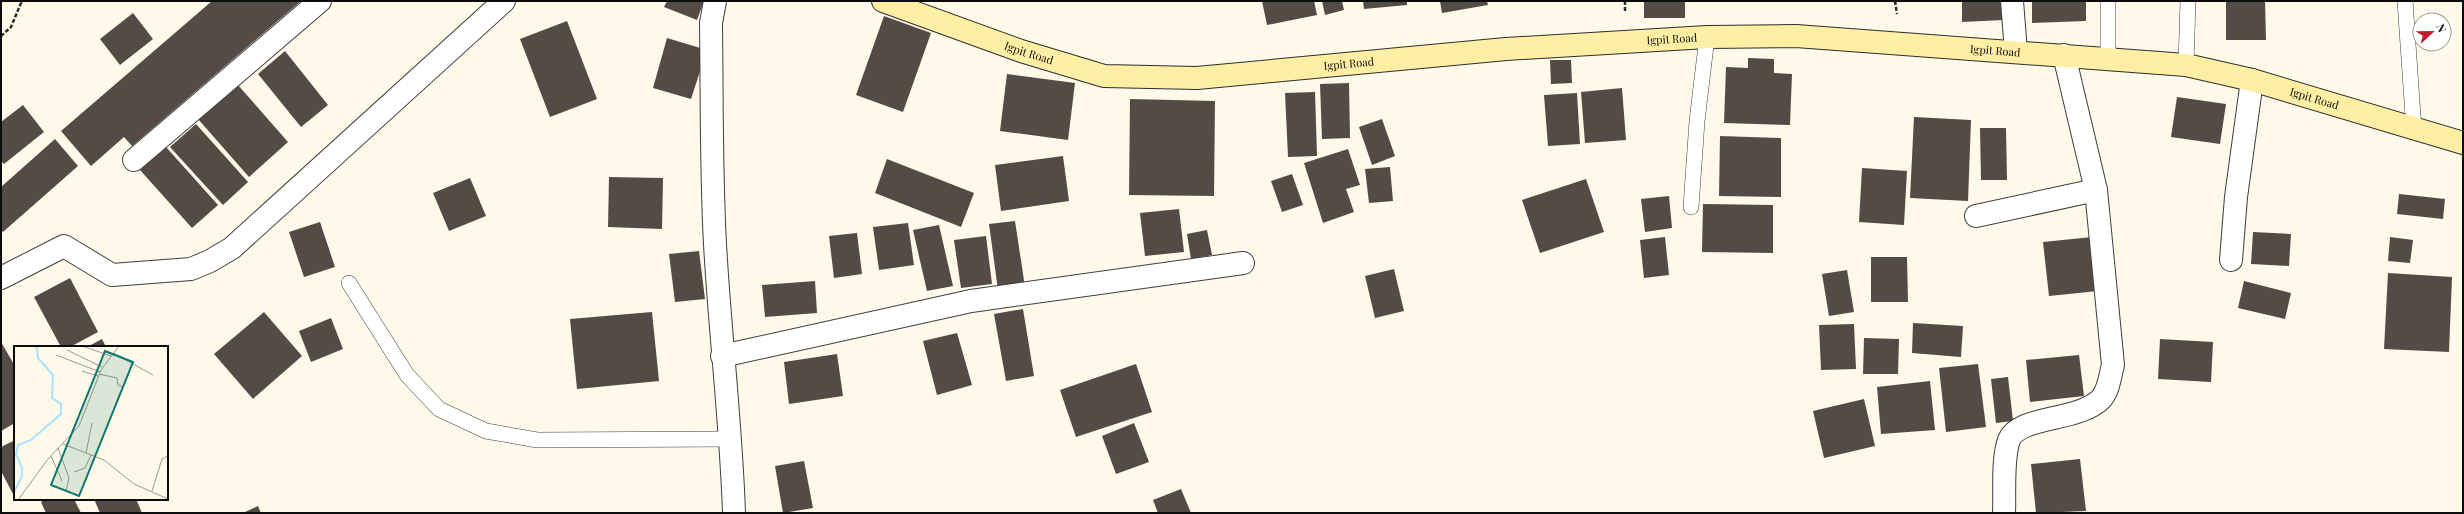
<svg xmlns="http://www.w3.org/2000/svg" width="2464" height="514" viewBox="0 0 2464 514" font-family="'Playfair Display',serif">
	<style>
		.building { fill: #554b46 }
		.lines { fill: none; stroke-linecap: round; stroke-linejoin: round }
		.lane-casing { stroke: #3e3e3e; stroke-width: 16 }
		.street-casing { stroke: #3e3e3e; stroke-width: 24 }
		.secondary-casing { stroke: #2d2d2d; stroke-width: 24 }
		.path { stroke: #2d2d2d; stroke-width: 2.5; stroke-dasharray: 4 2; stroke-linecap: butt }
		.lane { stroke: #fff; stroke-width: 15 }
		.street { stroke: #fff; stroke-width: 22 }
		.secondary { stroke: #ffefa4; stroke-width: 22 }
		.labels { text-anchor: middle; stroke-width: 4; stroke-linejoin: round; paint-order: stroke }
		.street-label { font-size: 11px; fill: #0b0b0b; stroke: #fff }
		.inset-river { fill: none; stroke: #a8e2fc; stroke-width: 2 }
		.inset-road { fill: none; stroke: #9d9a90; stroke-width: 1 }
		.view { fill: #0f766e; fill-opacity: 0.15; stroke: #0f766e; stroke-width: 2 }
		.inset-edge { fill: none; stroke: #0b0b0b; stroke-width: 2 }
	</style>
	<rect width="100%" height="100%" fill="#fff9e9"/>
	<g class="building">
		<path d="M212,1H301L132,146L124,137L91,166L61,131Z"/>
		<path d="M667,1H704L697,20L664,7Z"/>
		<path d="M1262,1H1314L1317,15L1267,25Z"/>
		<path d="M1322,1H1342L1344,10L1325,15Z"/>
		<path d="M1363,1H1407V5L1364,9Z"/>
		<path d="M1440,1H1487L1488,5L1442,13Z"/>
		<rect x="1644" y="1" width="41" height="17"/>
		<path d="M1962,1H2002L2003,20L1962,22Z"/>
		<path d="M2032,1H2086V21L2032,23Z"/>
		<path d="M2226,1H2265L2266,40H2226Z"/>
		<path d="M133,13L153,39L120,65L100,39Z"/>
		<path d="M884,16L931,33L903,112L856,95Z"/>
		<path d="M567,21L597,99L550,117L520,39Z"/>
		<path d="M667,38L707,50L691,99L653,88Z"/>
		<path d="M285,51L328,105L301,127L258,74Z"/>
		<path d="M1748,58L1774,59V73L1792,74L1790,125L1724,123L1726,67L1748,68Z"/>
		<path d="M1550,60H1571L1572,83L1551,84Z"/>
		<path d="M1007,74L1075,83L1068,140L1000,131Z"/>
		<path d="M1349,83L1350,138L1322,139L1320,84Z"/>
		<path d="M238,85L288,142L249,177L198,119Z"/>
		<path d="M1622,88L1626,140L1585,143L1581,92Z"/>
		<path d="M1315,92L1317,156L1288,157L1285,93Z"/>
		<path d="M1577,93L1580,144L1548,146L1544,95Z"/>
		<path d="M2177,97L2226,104L2220,144L2171,137Z"/>
		<path d="M1130,99L1215,101L1214,196L1129,195Z"/>
		<path d="M23,105L44,132L4,164L1,161V122Z"/>
		<path d="M1914,117L1971,120L1968,201L1910,198Z"/>
		<path d="M1382,119L1395,156L1372,165L1359,127Z"/>
		<path d="M196,124L248,182L223,205L170,147Z"/>
		<path d="M1980,128H2006L2007,180H1981Z"/>
		<path d="M1720,136L1781,138V197L1719,196Z"/>
		<path d="M55,139L78,166L3,232L1,230V187Z"/>
		<path d="M166,147L218,205L192,228L140,170Z"/>
		<path d="M1348,149L1360,185L1346,189L1354,212L1323,223L1304,163Z"/>
		<path d="M1063,156L1069,201L1001,211L995,165Z"/>
		<path d="M887,159L974,193L961,227L875,193Z"/>
		<path d="M1390,167L1393,201L1369,203L1365,169Z"/>
		<path d="M1862,168L1907,171L1904,225L1859,222Z"/>
		<path d="M1292,174L1303,205L1282,212L1271,181Z"/>
		<path d="M609,177L663,178L662,229L608,227Z"/>
		<path d="M470,178L486,216L449,231L433,193Z"/>
		<path d="M1586,179L1604,232L1540,253L1522,200Z"/>
		<path d="M2399,194L2445,199L2443,219L2397,214Z"/>
		<path d="M1669,196L1672,228L1645,232L1641,199Z"/>
		<path d="M1703,204L1773,205V253L1702,252Z"/>
		<path d="M1179,209L1184,252L1145,256L1140,213Z"/>
		<path d="M1015,221L1025,287L998,290L989,224Z"/>
		<path d="M320,222L335,267L304,277L289,232Z"/>
		<path d="M908,223L914,265L879,270L873,227Z"/>
		<path d="M939,225L953,286L927,291L913,230Z"/>
		<path d="M1207,230L1212,255L1191,259L1187,234Z"/>
		<path d="M2253,232L2291,234L2289,266L2251,264Z"/>
		<path d="M857,233L862,274L834,278L829,236Z"/>
		<path d="M986,236L992,284L961,288L954,240Z"/>
		<path d="M1665,237L1669,275L1644,278L1640,240Z"/>
		<path d="M2092,237L2098,291L2049,296L2043,242Z"/>
		<path d="M2390,237L2413,240L2410,263L2388,261Z"/>
		<path d="M699,251L705,299L675,302L669,254Z"/>
		<path d="M1871,257H1907L1908,302H1871Z"/>
		<path d="M1394,269L1404,311L1375,318L1365,276Z"/>
		<path d="M1847,270L1854,312L1829,316L1822,274Z"/>
		<path d="M2388,273L2452,277L2449,352L2384,349Z"/>
		<path d="M70,278L98,332L70,347H61L34,297Z"/>
		<path d="M815,281L817,313L765,317L762,285Z"/>
		<path d="M2244,281L2291,293L2285,319L2238,308Z"/>
		<path d="M1023,309L1034,376L1006,381L994,314Z"/>
		<path d="M264,312L302,356L253,399L214,354Z"/>
		<path d="M652,312L659,381L577,389L570,319Z"/>
		<path d="M331,318L343,349L311,362L299,331Z"/>
		<path d="M1913,323L1963,326L1961,357L1912,353Z"/>
		<path d="M1854,324L1856,369L1821,370L1819,325Z"/>
		<path d="M957,333L972,385L937,395L923,341Z"/>
		<path d="M1864,338L1899,339L1898,374H1863Z"/>
		<path d="M102,339L106,347H87Z"/>
		<path d="M2160,339L2213,342L2211,382L2158,379Z"/>
		<path d="M1,342L15,366V423L1,431Z"/>
		<path d="M837,354L843,396L789,404L784,362Z"/>
		<path d="M2079,355L2084,396L2030,402L2026,360Z"/>
		<path d="M1136,364L1152,412L1076,437L1060,390Z"/>
		<path d="M1978,364L1986,427L1946,432L1939,368Z"/>
		<path d="M2008,377L2013,421L1996,423L1991,379Z"/>
		<path d="M1930,381L1935,430L1881,434L1877,387Z"/>
		<path d="M1864,399L1875,446L1824,458L1813,411Z"/>
		<path d="M1134,423L1149,462L1116,474L1102,436Z"/>
		<path d="M15,440V498L1,471V447Z"/>
		<path d="M2080,459L2086,511L2036,513L2031,464Z"/>
		<path d="M804,461L813,508L783,513L775,466Z"/>
		<path d="M1181,489L1191,513H1158L1153,500Z"/>
		<path d="M47,499H74L81,513H46L41,502Z"/>
		<path d="M94,499H136L142,513H100Z"/>
		<path d="M258,506L261,513H243Z"/>
	</g>
	<g class="lines">
		<defs>
			<g id="lane">
				<path d="M2108,1V59"/>
				<path d="M2405,1L2414,130"/>
				<path d="M2186,65L2188,1"/>
				<path d="M1691,207L1697,121L1707,37"/>
				<path d="M349,283L407,375L439,409L486,431L537,440L731,439"/>
			</g>
			<g id="street">
				<path d="M715,1L711,23C712,96 711,171 715,244C720,334 731,423 734,513"/>
				<path d="M2012,1L2016,52"/>
				<path d="M134,160L320,1"/>
				<path d="M1976,216L2096,190"/>
				<path d="M2231,260L2236,197L2252,80"/>
				<path d="M1,278L64,246L112,275L191,269L210,261L232,248L504,1"/>
				<path d="M722,356L971,301L1243,263"/>
				<path d="M2004,513C2005,493 2002,459 2009,440C2019,415 2078,422 2101,399C2109,390 2110,376 2113,365L2096,190L2064,55"/>
			</g>
			<g id="secondary">
				<path id="s1" d="M883,1L1021,51L1104,76L1197,78L1506,49L1707,37L1796,36L2186,65L2252,80L2463,143"/>
			</g>
		</defs>
		<use href="#lane" class="lane-casing"/>
		<use href="#street" class="street-casing"/>
		<use href="#secondary" class="secondary-casing"/>
		<g class="path">
			<path d="M1625,1V12"/>
			<path d="M1895,1L1897,14"/>
			<path d="M1,36L11,27L21,3L19,1"/>
		</g>
		<use href="#lane" class="lane"/>
		<use href="#street" class="street"/>
		<use href="#secondary" class="secondary"/>
	</g>
	<g class="labels">
		<g class="street-label">
			<text dy="4" stroke="none"><textPath href="#s1" startOffset="803">Igpit Road</textPath></text>
			<text dy="4" stroke="none"><textPath href="#s1" startOffset="1127">Igpit Road</textPath></text>
			<text dy="4" stroke="none"><textPath href="#s1" startOffset="155">Igpit Road</textPath></text>
			<text dy="4" stroke="none"><textPath href="#s1" startOffset="479">Igpit Road</textPath></text>
			<text dy="4" stroke="none"><textPath href="#s1" startOffset="1451">Igpit Road</textPath></text>
		</g>
	</g>
	<g transform="translate(14 346)">
		<rect width="154" height="154" fill="#fff9e9"/>
		<path class="inset-river" d="M0,146L8,130V122L2,108L4,99L17,94L47,68V58L38,52L39,29L24,12L23,0"/>
		<path class="inset-road" d="M68,0L97,10M53,4L88,21M99,7L139,29M42,9L86,26M68,25L84,30M85,28L103,32L104,39L109,41M49,98L90,114L120,138L154,153M44,102L55,132L52,145M72,107L78,77M37,110L48,135M60,126L71,122L77,109M138,145L148,113L154,110M4,154L34,113L65,80L87,24L105,0"/>
		<path class="view" d="M91,5L119,16L65,150L37,139Z"/>
		<rect width="154" height="154" class="inset-edge"/>
	</g>
	<rect width="2464" height="514" fill="none" stroke="#0b0b0b" stroke-width="4"/>
	<g transform="translate(2432 32) rotate(68)"><circle r="19" fill="#ffffff" stroke="#9d9d9d"/>
	<path d="M0-3L7 15L0 10L-7 15Z" fill="#c7172a"/>
	<text y="-6" font-size="11" font-weight="bold" text-anchor="middle" fill="#0b0b0b">N</text>
	</g>
</svg>
